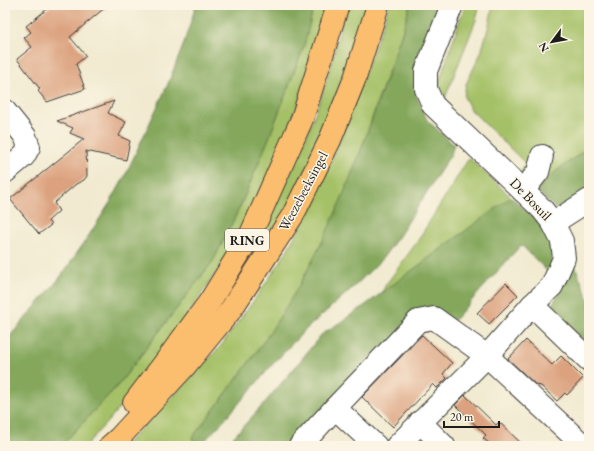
<svg xmlns="http://www.w3.org/2000/svg" width="594" height="451" viewBox="0 0 594 451" font-family="'EB Garamond',serif">
	<style>
		.green { fill: #a5c168; stroke: #606e42 }
		.forest { fill: #84a75c; stroke: #50623c }
		.building { fill: #dca17e }
		.lines { fill: none; stroke-linecap: round; stroke-linejoin: round }
		.minor-casing { stroke: #3c3b37; stroke-width: 24 }
		.major-casing { stroke: #3c3b37; stroke-width: 24 }
		.minor { stroke: #fff; stroke-width: 22 }
		.major { stroke: #fbbd6e; stroke-width: 22 }
		.labels { text-anchor: middle; stroke-width: 3; stroke-linejoin: round; paint-order: stroke }
		.shield { fill: #fcf5e5; stroke: #5f5d58; stroke-width: 1 }
		.shield-label { font-size: 13px; font-weight: bold; fill: #1c1c1c }
		.street-label { font-size: 14px; fill: #1c1c1c; stroke: #fcf5e5 }
	</style>
	<rect width="100%" height="100%" fill="#fcf5e5"/>
	<filter id="ink" filterUnits="userSpaceOnUse"><feTurbulence type="fractalNoise" baseFrequency=".025" numOctaves="2"/><feDisplacementMap in="SourceGraphic" scale="8" xChannelSelector="R" yChannelSelector="G"/><feConvolveMatrix kernelMatrix="1 2 1 2 8 2 1 2 1" color-interpolation-filters="sRGB"/></filter>
	<filter id="wash" filterUnits="userSpaceOnUse"><feTurbulence type="fractalNoise" baseFrequency=".012" numOctaves="4" result="noise"/><feDisplacementMap in="SourceGraphic" scale="16" xChannelSelector="R" yChannelSelector="G"/><feGaussianBlur stdDeviation="0.9" result="paint"/><feColorMatrix in="noise" values="0 0 0 0 0 0 0 0 0 0 0 0 0 0 0 0 0 1.4 0 .05"/><feComposite in="paint" operator="in"/></filter>
	<g filter="url(#wash)">
		<rect width="100%" height="100%" fill="#f1ead0"/>
		<g class="green">
			<path d="M314,5H330L307,83L250,221L153,367L109,420L85,446H61L119,384L213,261L240,207L269,138L304,46Z"/>
			<path d="M346,5H371L343,88L287,213L262,243L258,238L267,222L289,177L310,127L327,80Z"/>
			<path d="M389,5H410C401,38 389,70 377,103C365,140 352,178 336,214C320,248 302,283 281,315C255,358 223,397 192,438L197,446H124L178,391L220,347L252,303L281,261L301,225L339,143L382,27Z"/>
			<path d="M465,5H480L476,20L443,103L439,96V82Z"/>
			<path d="M493,5H589V147L555,172L537,191L517,174L526,164L471,110L464,97L466,84L481,53L489,25Z"/>
			<path d="M469,158L511,197L382,293L385,286L417,242Z"/>
		</g>
		<g class="forest">
			<path d="M196,5H314L304,46L269,138L240,207L213,261L119,384L61,446H5V342L59,279L84,243L111,201L124,178L167,86L183,46Z"/>
			<path d="M410,5H447L417,82L416,95L427,120L454,145L451,154L399,236L382,259L359,282L304,331L273,364L227,417L200,446H197L192,438C233,384 275,331 307,271C349,194 375,110 404,27Z"/>
			<path d="M589,147V188L557,210L537,191L555,172Z"/>
			<path d="M511,197C520,205 541,222 546,232C552,245 553,261 551,275L521,245L449,326L431,311L295,446H225L261,407L297,365L321,335L360,309Z"/>
			<path d="M573,261L589,301V354L552,318L551,307L571,271Z"/>
		</g>
		<g id="blocks">
			<g class="building">
				<path d="M52,5H108L70,37L86,56L76,64L85,89L47,102L38,91L40,89L17,59L32,47L24,38L31,32L26,26Z"/>
				<path d="M114,101L108,113L126,122L119,136L130,141L126,160L86,151L87,176L84,180L76,184L54,203L59,211L48,221L51,225L39,234L10,199L84,139L70,133L73,128L57,121Z"/>
				<path d="M506,283L518,295L489,324L477,313Z"/>
				<path d="M422,335L452,363L443,374L447,378L437,388L433,384L393,427L362,397Z"/>
				<path d="M526,340L552,365L561,356L583,378L567,395L565,393L557,401L541,386L536,385L508,359Z"/>
				<path d="M465,395L496,425L499,422L524,446H492L483,438L486,435L455,405Z"/>
			</g>
		</g>
	</g>
	<g filter="url(#ink)">
		<use href="#blocks" fill-opacity="0" stroke="#3c3b37" stroke-width="1"/>
		<g class="lines">
			<defs>
				<g id="minor">
					<path d="M5,111L25,136L29,147L24,156L5,172"/>
					<path d="M523,191L538,172L542,156"/>
					<path d="M553,223L589,200"/>
					<path d="M532,305L589,360"/>
					<path d="M335,408L376,446"/>
					<path d="M420,422L444,446"/>
					<path d="M300,446L335,408L418,321L434,318L487,356L584,446"/>
					<path d="M397,446L487,356L532,305L552,286L564,258L562,241L553,223L542,209L433,105L426,89V71L452,5"/>
				</g>
				<g id="major">
					<path d="M134,403L163,365L210,301L250,236L302,119L338,5"/>
					<path d="M110,446L119,438L185,366L230,311L293,215L330,140L355,78L378,5"/>
				</g>
			</defs>
			<use href="#minor" class="minor-casing"/>
			<use href="#major" class="major-casing"/>
			<use href="#minor" class="minor"/>
			<use href="#major" class="major"/>
		</g>
	</g>
	<g class="labels">
		<rect class="shield" x="225" y="229" width="44" height="22" rx="3"/>
		<g class="shield-label">
			<text x="247" y="245">RING</text>
		</g>
		<g class="street-label">
			<text transform="translate(303 191) rotate(-62)" y="5">Weezebeeksingel</text>
			<text transform="translate(531 199) rotate(46)" y="5">De Bosuil</text>
		</g>
	</g>
	<rect width="594" height="451" fill="none" stroke="#fcf5e5" stroke-width="20"/>
	<g transform="translate(552 42) rotate(238)" stroke="#fcf5e5" stroke-width="3" paint-order="stroke">
	<path d="M0-3L7 15L0 10L-7 15Z" fill="#1c1c1c"/>
	<text y="-6" font-size="11" font-weight="bold" text-anchor="middle" fill="#1c1c1c">N</text>
	</g>
	<path d="M444 421v6h55v-6" fill="none" stroke="#1c1c1c" stroke-width="2"/>
	<text x="450" y="421" font-size="12" fill="#1c1c1c" stroke="#fcf5e5" stroke-width="3" paint-order="stroke">20 m</text>
</svg>
